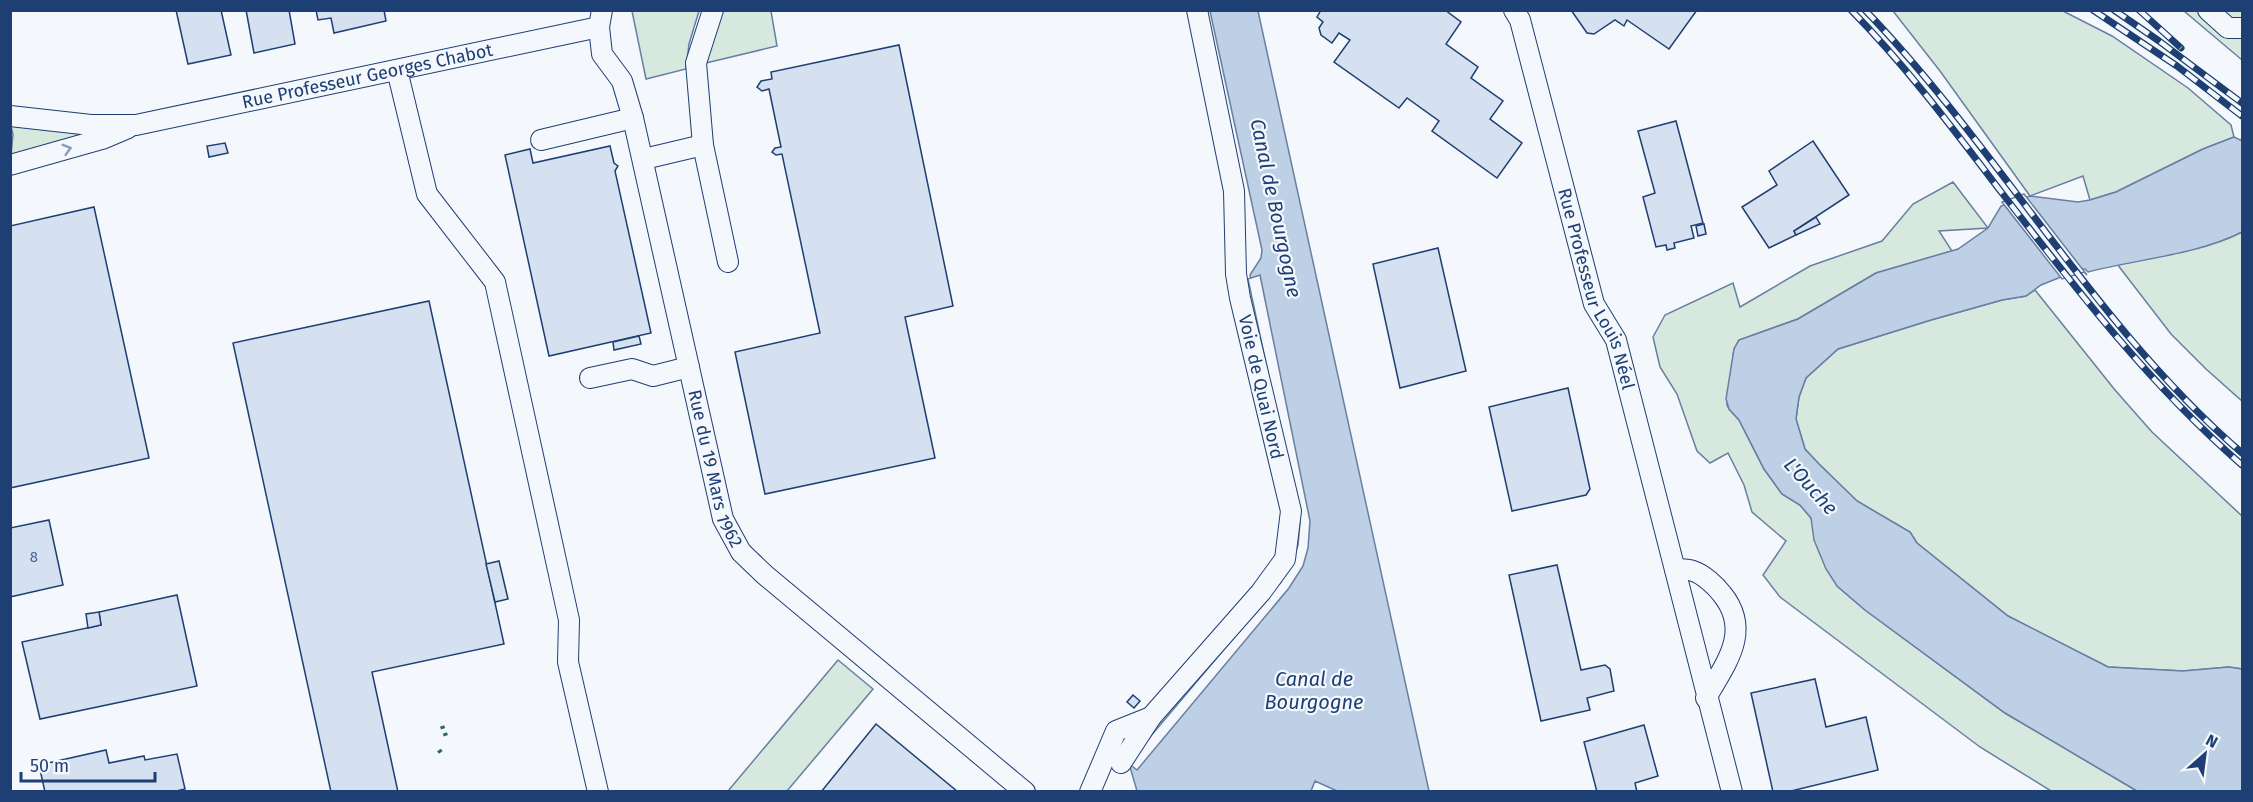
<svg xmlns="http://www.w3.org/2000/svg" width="2253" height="802" viewBox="0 0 2253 802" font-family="'Fira Sans',sans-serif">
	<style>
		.green { fill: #d7e8df; stroke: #687fa3; stroke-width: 1.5 }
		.water { fill: #bed0e5; stroke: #687fa3; stroke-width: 1.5 }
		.pier { fill: #f4f7fb; stroke: #687fa3; stroke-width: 1.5 }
		.building { fill: #d5e0f0; stroke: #1d3f73; stroke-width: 1.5 }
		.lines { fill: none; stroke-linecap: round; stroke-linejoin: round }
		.minor-casing { stroke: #1d3f73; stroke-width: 22 }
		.minor { stroke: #f4f7fb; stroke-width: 20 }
		.rail-casing { stroke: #1d3f73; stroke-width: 7 }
		.rail { stroke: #f4f7fb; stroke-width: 4.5; stroke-dasharray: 14; stroke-linecap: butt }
		.hedge { stroke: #2c6c60; stroke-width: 4.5; stroke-dasharray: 3 4.5; stroke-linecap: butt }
		.oneway { stroke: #889bb7 }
		.labels { text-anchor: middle; stroke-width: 4.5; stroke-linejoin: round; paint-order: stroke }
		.number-label { font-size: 15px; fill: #4b6792 }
		.street-label { font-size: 18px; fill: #1d3f73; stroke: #f4f7fb }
		.water-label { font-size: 20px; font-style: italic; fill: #1d3f73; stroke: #f4f7fb }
	</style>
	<rect width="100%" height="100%" fill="#f4f7fb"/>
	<g class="green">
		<path d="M632,11H699L689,44L686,69L646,79Z"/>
		<path d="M720,11H771L777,46L706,63Z"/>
		<path d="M1893,11H2063L2112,36L2188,88L2231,125L2234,137L2203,149L2116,192L2090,200L2083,176L2030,196L1940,71Z"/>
		<path d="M2184,11H2242V60Z"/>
		<path d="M10,123L85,132V135L11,156L13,134Z"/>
		<path d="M1953,182L1988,228L1939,231L1952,251L1876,273L1798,319L1739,340L1734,349L1727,405L1729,409L1739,420L1764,469L1782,494L1800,505L1811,518L1837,586L1865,610L2005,713L2137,791H2051L1980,747L1780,597L1763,575L1786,541L1752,512L1744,485L1728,453L1710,463L1697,451L1677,394L1660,367L1653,337L1665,315L1733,283L1740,307L1810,266L1882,241L1913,204Z"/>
		<path d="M2242,232V401L2206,369L2171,334L2117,264C2158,256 2204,251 2242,232Z"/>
		<path d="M2035,290L2115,390L2152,432L2242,516V669L2229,667L2183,671L2108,667L2008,616L1917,543L1910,532L1857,501L1819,464L1805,449L1796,419L1799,397L1806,378L1838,349L1931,320L2002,300L2026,296Z"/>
		<path d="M838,660L873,689L787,791H728Z"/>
	</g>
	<g class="water">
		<path d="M1210,11H1258L1429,791H1337L1315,781L1311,791H1137L1130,767L1283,583C1304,551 1302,535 1299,498L1250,275L1261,258L1262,250Z"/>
		<path d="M2234,137L2240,140L2242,139V232C2197,255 2137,259 2088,272L2085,269H2081L2041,285L2026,296L2002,300L1931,320L1838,349L1806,378L1799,397L1796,419L1805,449L1819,464L1857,501L1910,532L1917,543L2008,616L2108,667L2183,671L2229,667L2242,669V791H2137L2005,713L1865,610L1837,586L1826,569L1814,540L1811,518L1800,505L1782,494L1764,469L1739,420L1729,409L1726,399L1734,349L1739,340L1798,319L1876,273L1958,249L1988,228L2001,206L2030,196L2078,202L2090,200L2116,192L2203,149Z"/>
	</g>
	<g class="pier">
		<path d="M2024,194L2087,275L2084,272L2062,279L2002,202Z"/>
		<path d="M1260,275L1310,521L1308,548L1303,566L1289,588L1137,770L1128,763L1281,582L1292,563L1298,545L1300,522L1248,279Z"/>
	</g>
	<g class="building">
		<path d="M176,10H221L231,55L188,64Z"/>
		<path d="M246,10H289L295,44L254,53Z"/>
		<path d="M316,10H384L386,21L334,33L331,18L318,20Z"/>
		<path d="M1321,10H1445L1461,22L1446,44L1478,67L1471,78L1503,101L1490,119L1522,143L1497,178L1432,131L1439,121L1407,98L1399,108L1334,62L1350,40L1339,33L1332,43L1321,35L1319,28L1323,22L1317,17Z"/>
		<path d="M1571,10H1697L1669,49L1627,20L1624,26L1615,20L1594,34L1587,33Z"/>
		<path d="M899,45L953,306L905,317L935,458L765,494L735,352L820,333L782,154L776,155L772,152L775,148L781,147L769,89L762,91L757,87L761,81L772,79L771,72Z"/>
		<path d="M1676,121L1703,223L1691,226L1694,238L1674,243L1675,248L1667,250L1666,245L1656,247L1643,197L1655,193L1638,131Z"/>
		<path d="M1813,141L1849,195L1794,231L1796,235L1769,248L1742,207L1777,185L1769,171Z"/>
		<path d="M225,143L228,153L209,157L207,146Z"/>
		<path d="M610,146L614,163L618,166L615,171L651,333L549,356L505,155L530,149L533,163Z"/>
		<path d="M94,207L149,458L10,488V226Z"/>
		<path d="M1816,217L1820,224L1796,235L1794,231Z"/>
		<path d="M1704,224L1706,234L1698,236L1696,226Z"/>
		<path d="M1438,248L1466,371L1400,388L1373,264Z"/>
		<path d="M429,301L504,644L372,672L398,792H331L233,343Z"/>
		<path d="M639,336L641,344L614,350L613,342Z"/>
		<path d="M1568,388L1590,489L1586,495L1512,511L1489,407Z"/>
		<path d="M49,520L63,585L10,597V528Z"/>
		<path d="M499,561L508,599L495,602L486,564Z"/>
		<path d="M1557,565L1581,670L1605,665L1610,669L1614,691L1587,698L1590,710L1541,721L1509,575Z"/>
		<path d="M177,595L197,686L40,719L22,642L101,625L99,612Z"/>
		<path d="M99,612L101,625L88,628L86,614Z"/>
		<path d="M1815,679L1826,727L1866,717L1878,770L1787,792H1773L1751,693Z"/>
		<path d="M1133,695L1140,701L1134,708L1127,702Z"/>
		<path d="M876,724L958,792H821Z"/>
		<path d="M1644,725L1658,776L1635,783L1637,792H1597L1584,742Z"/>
		<path d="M106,750L109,763L144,756L145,760L177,754L185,789L172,792H45L39,765Z"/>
	</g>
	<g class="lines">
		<defs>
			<g id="minor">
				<path id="s1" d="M602,10L599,27L602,54L622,81L633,118L723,519L741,552L765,575L1025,792"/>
				<path d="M713,10L696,63L703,145L728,262"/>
				<path id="s2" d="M1514,10L1520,20L1594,304L1616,340L1732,792"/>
				<path d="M2208,10L2228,28H2242"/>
				<path d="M397,70L427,194L495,282L569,620L568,662L598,792"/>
				<path id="s3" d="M10,116L91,125H136L599,27"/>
				<path d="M541,140L633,118"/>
				<path d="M644,159L703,145"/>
				<path d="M10,165L102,139L128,128"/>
				<path d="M590,378L632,369L653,376L689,367"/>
				<path d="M1675,569C1681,569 1688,569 1693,571C1703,574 1716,586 1722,594C1752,631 1726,663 1706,698"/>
				<path d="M1121,763L1151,717"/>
				<path d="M1090,792L1116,731L1151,717L1261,592L1285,559L1291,511L1240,298L1236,274L1234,191L1197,10"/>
			</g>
		</defs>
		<use href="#minor" class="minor-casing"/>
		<use href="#minor" class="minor"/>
		<defs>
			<g id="rail">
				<path d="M1851,10C1907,67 1954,130 2002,193C2076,289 2150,385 2242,465"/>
				<path d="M1865,10C2000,150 2094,325 2242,453"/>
				<path d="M2093,10L2177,66L2242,116"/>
				<path d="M2114,10L2159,41L2242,103"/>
				<path d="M2139,10L2181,48"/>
			</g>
		</defs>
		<use href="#rail" class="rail-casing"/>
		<use href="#rail" class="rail"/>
		<g class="hedge">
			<path d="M442,726L446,736"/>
			<path d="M439,750L443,756"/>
		</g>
	</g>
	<defs><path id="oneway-chevron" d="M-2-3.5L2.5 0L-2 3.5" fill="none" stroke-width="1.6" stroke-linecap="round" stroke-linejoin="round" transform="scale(1.5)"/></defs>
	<use class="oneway" href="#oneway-chevron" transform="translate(67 149) rotate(-16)"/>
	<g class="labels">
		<g class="number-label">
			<text x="34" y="562">8</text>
		</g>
		<g class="street-label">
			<text dy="6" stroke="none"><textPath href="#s3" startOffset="363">Rue Professeur Georges Chabot</textPath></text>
			<text dy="6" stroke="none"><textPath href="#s2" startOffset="292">Rue Professeur Louis Néel</textPath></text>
			<text transform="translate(1261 387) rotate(77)" y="6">Voie de Quai Nord</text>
			<text dy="6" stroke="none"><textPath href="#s1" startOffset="477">Rue du 19 Mars 1962</textPath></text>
		</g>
		<g class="water-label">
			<text transform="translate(1276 208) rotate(78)" y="7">Canal de Bourgogne</text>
			<text transform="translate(1811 486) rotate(48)" y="7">L'Ouche</text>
			<text x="1314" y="686">Canal de<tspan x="1314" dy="23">Bourgogne</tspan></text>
		</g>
	</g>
	<rect width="2253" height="802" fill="none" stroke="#1d3f73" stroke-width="24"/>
	<g transform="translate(2205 754) rotate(28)" stroke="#f4f7fb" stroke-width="4.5" paint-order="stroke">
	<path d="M0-4.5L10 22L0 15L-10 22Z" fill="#1d3f73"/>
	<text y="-9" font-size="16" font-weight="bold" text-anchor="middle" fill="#1d3f73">N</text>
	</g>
	<path d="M21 772v9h134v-9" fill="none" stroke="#1d3f73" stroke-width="3"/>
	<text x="30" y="772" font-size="18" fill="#1d3f73" stroke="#f4f7fb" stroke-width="4.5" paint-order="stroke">50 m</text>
</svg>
